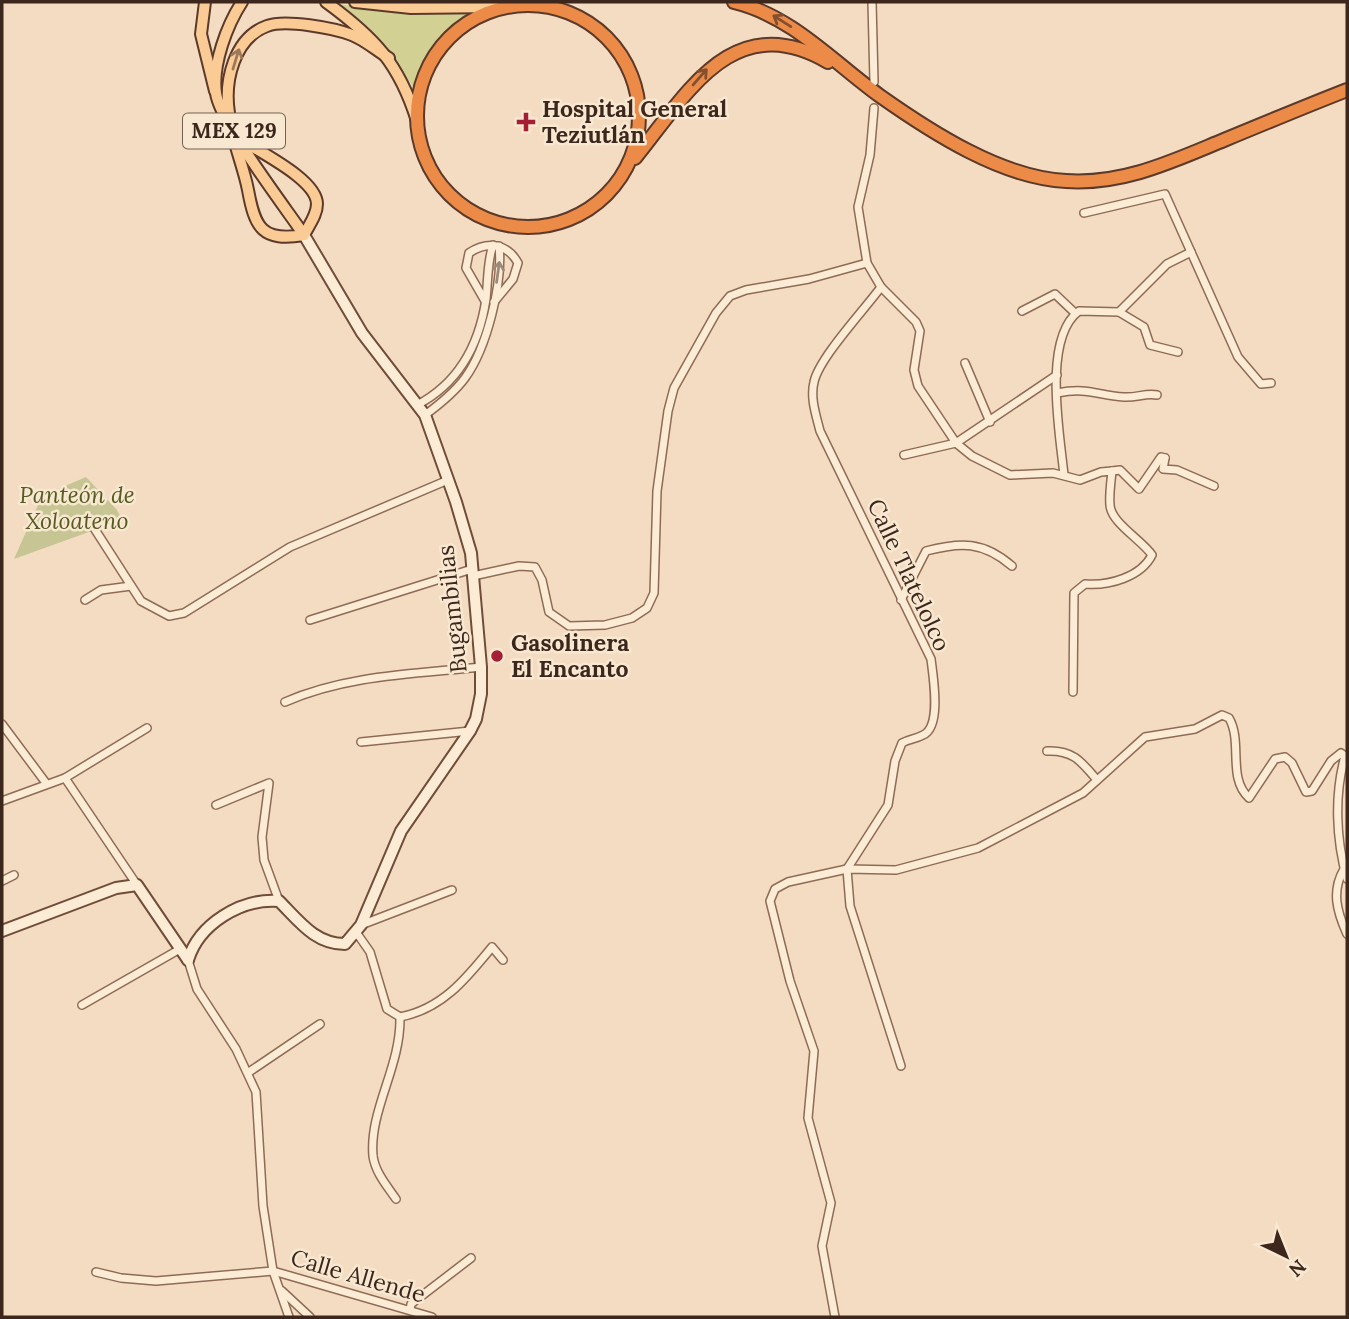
<svg xmlns="http://www.w3.org/2000/svg" width="1349" height="1319" viewBox="0 0 1349 1319" font-family="Lora,serif">
	<style>
		.green { fill: #d2d093 }
		.cemetery { fill: #c6c593 }
		.lines { fill: none; stroke-linecap: round; stroke-linejoin: round }
		.minor-casing { stroke: #8f6b56; stroke-width: 10 }
		.secondary-casing { stroke: #704c39; stroke-width: 14 }
		.primary-casing { stroke: #5c3a2b; stroke-width: 14 }
		.motorway-casing { stroke: #5c3a2b; stroke-width: 16 }
		.minor { stroke: #fcebd5; stroke-width: 7 }
		.secondary { stroke: #fcebd5; stroke-width: 10 }
		.primary { stroke: #facb94; stroke-width: 10 }
		.motorway { stroke: #ec8b48; stroke-width: 12 }
		.oneway { stroke: #834f2e }
		.oneway2 { stroke: #9c7958 }
		.oneway3 { stroke: #9c8978 }
		.poi-dot { fill: #a51f34; stroke: #f9e8d1; stroke-width: 2.5 }
		.labels { text-anchor: middle; stroke-width: 5; stroke-linejoin: round; paint-order: stroke }
		.shield { fill: #f9e8d1; stroke: #756152; stroke-width: 2 }
		.shield-label { font-size: 21px; font-weight: bold; fill: #3d271c }
		.poi-label { font-size: 23px; font-weight: bold; fill: #3d271c; stroke: #f9e8d1; text-anchor: start }
		.park-label { font-size: 23px; font-style: italic; fill: #565b20; stroke: #f9e8d1 }
		.street-label { font-size: 23px; fill: #3d271c; stroke: #f9e8d1 }
	</style>
	<rect width="100%" height="100%" fill="#f3dcc1"/>
	<path class="green" d="M339,4L404,14L475,12C448,35 429,58 417,93L386,46Z"/>
	<path class="cemetery" d="M86,477L117,510L122,520L14,559L42,496Z"/>
	<g class="lines">
		<defs>
			<g id="minor">
				<path d="M872,2L874,82"/>
				<path d="M874,108L870,155L858,207L867,263L881,287L916,322L920,331L914,370L918,386L956,443L972,456L1010,475L1053,473L1080,480L1101,472L1112,471C1111,482 1109,494 1110,505C1111,523 1142,540 1152,555C1141,577 1109,586 1085,584L1074,593L1073,692"/>
				<path d="M1084,213L1165,194L1238,357L1261,384L1271,383"/>
				<path d="M485,301L466,268L469,253C487,241 507,243 518,263L513,279L494,302"/>
				<path d="M1022,311L1055,294L1075,313"/>
				<path d="M1119,312L1144,327L1150,345L1178,352"/>
				<path d="M965,363L990,422"/>
				<path d="M1057,393C1088,387 1096,395 1124,397C1136,398 1145,393 1157,395"/>
				<path d="M417,405C459,383 479,346 486,299C488,282 487,262 493,245"/>
				<path d="M425,415C440,404 454,393 465,378C487,348 503,283 499,246"/>
				<path d="M904,455L956,443L1057,375"/>
				<path d="M1165,458L1163,469L1177,470L1214,486"/>
				<path d="M1112,471L1120,470L1139,489L1161,457L1165,458"/>
				<path d="M1064,475C1060,435 1042,338 1079,311L1119,312L1167,264L1191,252"/>
				<path d="M94,528L141,601L169,616L184,613L290,547L448,480"/>
				<path d="M473,576L519,566L535,567L542,580L549,612L569,626L605,625L632,618L647,608L654,593L657,491L668,411L674,388L716,313L730,296L746,290L809,279L867,263"/>
				<path d="M85,600L101,590L131,586"/>
				<path d="M901,600L926,551C961,542 983,541 1012,566"/>
				<path d="M310,620L472,569"/>
				<path d="M285,702C346,675 415,674 481,667"/>
				<path d="M2,724L46,783"/>
				<path d="M361,742L470,731"/>
				<path d="M1047,751C1073,750 1081,761 1097,780"/>
				<path d="M65,778L137,885"/>
				<path d="M2,801L65,778L147,728"/>
				<path d="M216,805L269,783L262,837L264,860L279,901"/>
				<path d="M847,869L888,805L895,761L902,743C909,739 916,739 923,735C942,727 933,676 931,659L820,431C816,415 810,398 814,382C819,358 865,309 881,287"/>
				<path d="M847,869L850,906L901,1066"/>
				<path d="M1344,869C1331,891 1337,912 1347,934"/>
				<path d="M2,881L14,875"/>
				<path d="M361,925L452,890"/>
				<path d="M356,932L370,952L387,1009L400,1017"/>
				<path d="M188,960L197,989L236,1049L256,1092L263,1206L273,1271L289,1317"/>
				<path d="M82,1005L180,949"/>
				<path d="M400,1017C442,1009 466,979 492,947L503,960"/>
				<path d="M249,1072L320,1024"/>
				<path d="M396,1199C387,1186 375,1172 373,1156C369,1110 401,1067 400,1017"/>
				<path d="M96,1272L121,1278L156,1281L273,1271L432,1317"/>
				<path d="M282,1291L310,1317"/>
				<path d="M410,1310L411,1304L471,1258"/>
				<path d="M835,1317L822,1246L831,1203L808,1118L814,1051L790,981L770,901L775,889L788,882L847,869L896,870L978,848L1083,793L1145,737L1195,729L1222,715L1229,718C1243,742 1227,778 1249,798L1275,759L1285,757L1292,763L1306,792L1312,791L1331,761L1341,753L1345,756C1334,795 1336,840 1347,879"/>
			</g>
			<g id="secondary">
				<path d="M2,931L116,888L137,885L188,960"/>
				<path d="M188,960C199,924 241,898 279,901C299,921 315,944 345,944L361,925L401,831L470,731L476,719L481,694V667L471,553L456,502L425,415L362,333L304,235"/>
			</g>
			<g id="primary">
				<path d="M205,2L201,34L215,91"/>
				<path d="M242,2C227,25 212,65 216,93C219,121 285,207 304,235"/>
				<path d="M326,2C374,37 399,63 417,121"/>
				<path d="M355,2L411,8L499,7"/>
				<path d="M229,113C224,81 234,38 267,26C285,19 334,28 352,35C365,40 377,51 389,58"/>
				<path d="M237,137C257,151 317,179 317,204C317,215 309,225 304,235C262,242 255,228 248,190C245,174 239,158 235,143Z"/>
			</g>
			<g id="motorway">
				<path d="M734,2C792,16 833,62 880,96C931,132 1002,178 1066,181C1123,185 1173,161 1224,140C1265,123 1306,106 1347,90"/>
				<circle cx="528" cy="116" r="111"/>
				<path d="M635,158C687,94 733,7 828,62"/>
			</g>
		</defs>
		<use href="#minor" class="minor-casing"/>
		<use href="#secondary" class="secondary-casing"/>
		<use href="#primary" class="primary-casing"/>
		<use href="#motorway" class="motorway-casing"/>
		<use href="#minor" class="minor"/>
		<use href="#secondary" class="secondary"/>
		<use href="#primary" class="primary"/>
		<use href="#motorway" class="motorway"/>
	</g>
	<defs><path id="oneway-shaft" d="M-6 0H5M1.5-3L5.5 0L1.5 3" fill="none" stroke-width="1.6" stroke-linecap="round" stroke-linejoin="round" transform="scale(1.75)"/></defs>
	<g class="oneway">
		<use href="#oneway-shaft" transform="translate(782 21) rotate(-148)"/>
		<use href="#oneway-shaft" transform="translate(700 77) rotate(-49)"/>
	</g>
	<use class="oneway2" href="#oneway-shaft" transform="translate(236 59) rotate(-73)"/>
	<use class="oneway3" href="#oneway-shaft" transform="translate(498 272) rotate(-82)"/>
	<g class="poi-dot">
		<path d="M522.5 111.5h7v7h7v7h-7v7h-7v-7h-7v-7h7z"/>
		<circle cx="497" cy="656" r="7"/>
	</g>
	<g class="labels">
		<rect class="shield" x="183" y="113.5" width="102" height="35" rx="5"/>
		<g class="shield-label">
			<text x="234" y="138">MEX 129</text>
		</g>
		<g class="poi-label">
			<text x="542" y="117">Hospital General<tspan x="542" dy="26">Teziutlán</tspan></text>
			<text x="511" y="651">Gasolinera<tspan x="511" dy="26">El Encanto</tspan></text>
		</g>
		<g class="park-label">
			<text x="77" y="503">Panteón de<tspan x="77" dy="26">Xoloateno</tspan></text>
		</g>
		<g class="street-label">
			<text transform="translate(909 575) rotate(65)" y="8">Calle Tlatelolco</text>
			<text transform="translate(452 609) rotate(-96)" y="8">Bugambilias</text>
			<text transform="translate(358 1276) rotate(16)" y="8">Calle Allende</text>
		</g>
	</g>
	<rect width="1349" height="1319" fill="none" stroke="#3d271c" stroke-width="7"/>
	<g transform="translate(1286 1256) rotate(137)" stroke="#f9e8d1" stroke-width="5" paint-order="stroke">
	<path d="M0-5L12 26L0 18L-12 26Z" fill="#3d271c"/>
	<text y="-10" font-size="19" font-weight="bold" text-anchor="middle" fill="#3d271c">N</text>
	</g>
</svg>
